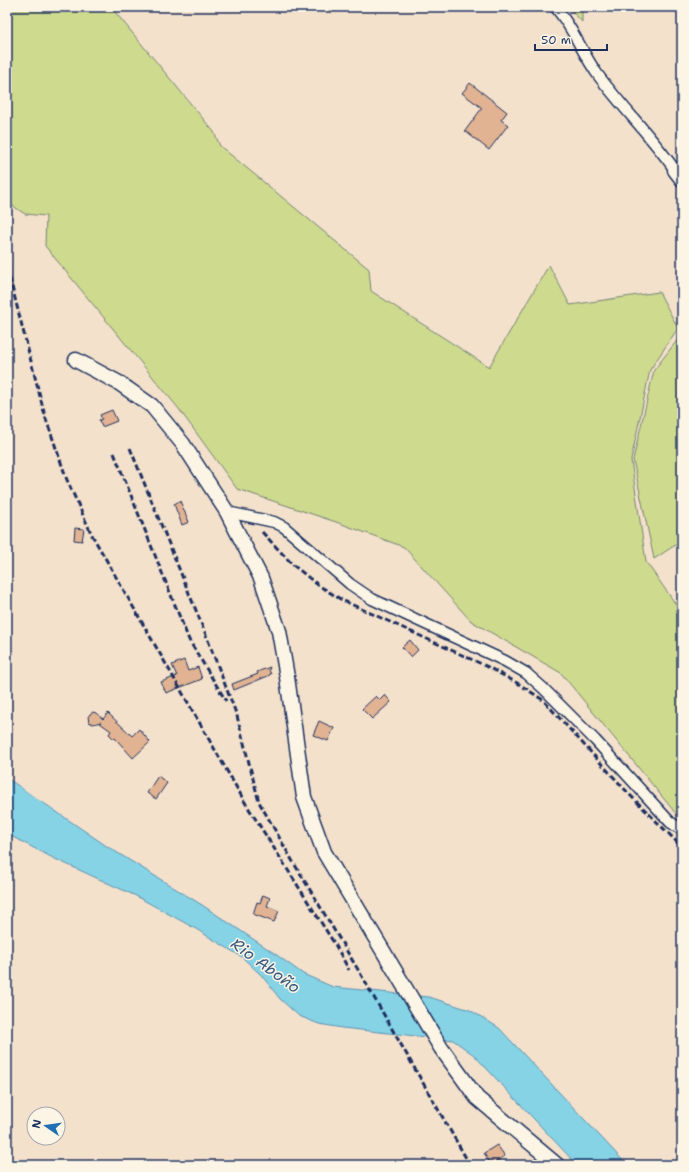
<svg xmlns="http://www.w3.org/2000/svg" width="689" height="1172" viewBox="0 0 689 1172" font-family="'Shantell Sans',sans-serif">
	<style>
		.green { fill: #ceda8d; stroke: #748476 }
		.water { fill: #86d3e6; stroke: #5b91b0 }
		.pier { fill: #f4e1cc }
		.building { fill: #e2b392; stroke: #1b2f5e }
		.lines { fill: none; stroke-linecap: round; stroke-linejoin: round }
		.street-casing { stroke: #1b2f5e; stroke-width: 13 }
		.secondary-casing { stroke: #1b2f5e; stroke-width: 17 }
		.street { stroke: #fcf5e5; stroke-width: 10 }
		.secondary { stroke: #fcf5e5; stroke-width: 14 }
		.rail { stroke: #1b2f5e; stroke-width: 3; stroke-dasharray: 6 3; stroke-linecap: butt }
		.labels { text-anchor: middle; stroke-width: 3; stroke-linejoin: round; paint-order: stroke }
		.water-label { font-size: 16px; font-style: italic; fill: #365880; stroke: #fcf5e5 }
	</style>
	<rect width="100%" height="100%" fill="#f4e1cc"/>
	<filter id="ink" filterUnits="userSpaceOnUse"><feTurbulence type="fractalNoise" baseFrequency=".025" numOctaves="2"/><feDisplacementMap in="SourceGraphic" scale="8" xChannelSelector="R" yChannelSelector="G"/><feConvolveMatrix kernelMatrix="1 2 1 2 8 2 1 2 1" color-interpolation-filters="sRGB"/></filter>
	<g filter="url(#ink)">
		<g class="green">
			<path d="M7,7H111L214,132L220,146L369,269L371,291L489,367L549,265L570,305L659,292L678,328L650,370L631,460L646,562L682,613V821L561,673L471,621L404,547L339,523L237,489L179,409L45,246L46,216L25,214L7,202Z"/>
			<path d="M568,7H582V22Z"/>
			<path d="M682,334V542H680L654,559L633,460L654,370Z"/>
		</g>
		<path class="water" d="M7,778L108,847L202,905L274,953L303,974L333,987L429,997L470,1010L499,1028L627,1165H577L474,1055L453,1040L342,1028L319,1024L299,1016L280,999L262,976L242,957L196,929L136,896L53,858L7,834Z"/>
		<path class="pier" d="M7,776H8L43,800L40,801L7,777Z"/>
		<g class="building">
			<path d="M470,83L507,112L501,120L508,125L489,150L465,131L482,108L462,93Z"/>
			<path d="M112,410L117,421L102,427L99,420L102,419L100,415Z"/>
			<path d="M180,501L189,522L182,525L174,504Z"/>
			<path d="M75,528L84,529L82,541L74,540Z"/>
			<path d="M410,640L418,650L411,657L402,647Z"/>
			<path d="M184,660L188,671L198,667L202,679L166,693L161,682L177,676L172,665Z"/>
			<path d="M270,667L269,670L271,674L268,676L234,690L232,684L258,674L257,672Z"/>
			<path d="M385,695L391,702L372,719L362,709L376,696L380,700Z"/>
			<path d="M93,712L96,713L103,719L108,713L132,736L139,729L150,742L133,758L115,738L114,739L109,734L111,731L100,723L101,722L93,724L89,722L88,717L90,714Z"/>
			<path d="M319,721L334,728L328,741L313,735Z"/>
			<path d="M158,776L167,783L156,799L147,793Z"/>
			<path d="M263,895L270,898L267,906L279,911L274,922L253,914L257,902L260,903Z"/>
			<path d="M497,1145L505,1156L491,1165L484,1153Z"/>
		</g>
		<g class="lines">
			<defs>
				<g id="street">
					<path d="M555,7C573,27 582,53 598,75C622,107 651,136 675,170H682"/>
					<path d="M227,512L274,522L284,527L350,584L372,599L505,661L526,673L543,688L595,740L670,822L682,830"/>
				</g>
				<g id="secondary">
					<path d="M675,170L682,179"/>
					<path d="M76,360L119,383L152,406L183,444L227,512L261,578L279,631L287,677L304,797L324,852L441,1048L477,1098L557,1165"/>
				</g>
			</defs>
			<use href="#street" class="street-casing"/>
			<use href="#secondary" class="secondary-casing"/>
			<use href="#street" class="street"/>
			<use href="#secondary" class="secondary"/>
			<g class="rail">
				<path d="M7,260L10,279L45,416L67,480L92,535L246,804L336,946L349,970"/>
				<path d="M130,448L206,635L237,716L259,802L292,860L360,973L470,1165"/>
				<path d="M114,453L189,640L226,701"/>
				<path d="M262,532L293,565L318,585L342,600L486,666L519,684L543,700L630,795L682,847"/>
			</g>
		</g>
	</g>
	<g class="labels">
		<g class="water-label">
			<text transform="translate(266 965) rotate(36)" y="6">Rio Aboño</text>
		</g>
	</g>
	<rect width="689" height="1172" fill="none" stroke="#fcf5e5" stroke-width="24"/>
	<rect x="12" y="12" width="665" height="1148" fill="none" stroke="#1b2f5e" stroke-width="1.5" filter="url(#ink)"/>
	<g transform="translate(46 1126) rotate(283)"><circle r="19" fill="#fcf5e5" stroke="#a2a6af"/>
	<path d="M0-3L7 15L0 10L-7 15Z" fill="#1f6fb2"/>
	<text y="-6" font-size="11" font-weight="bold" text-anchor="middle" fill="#1b2f5e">N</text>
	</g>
	<path d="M535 44v6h72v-6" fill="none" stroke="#1b2f5e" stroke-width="2"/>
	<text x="541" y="44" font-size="12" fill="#1b2f5e" stroke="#fcf5e5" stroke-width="3" paint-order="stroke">50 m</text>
</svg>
